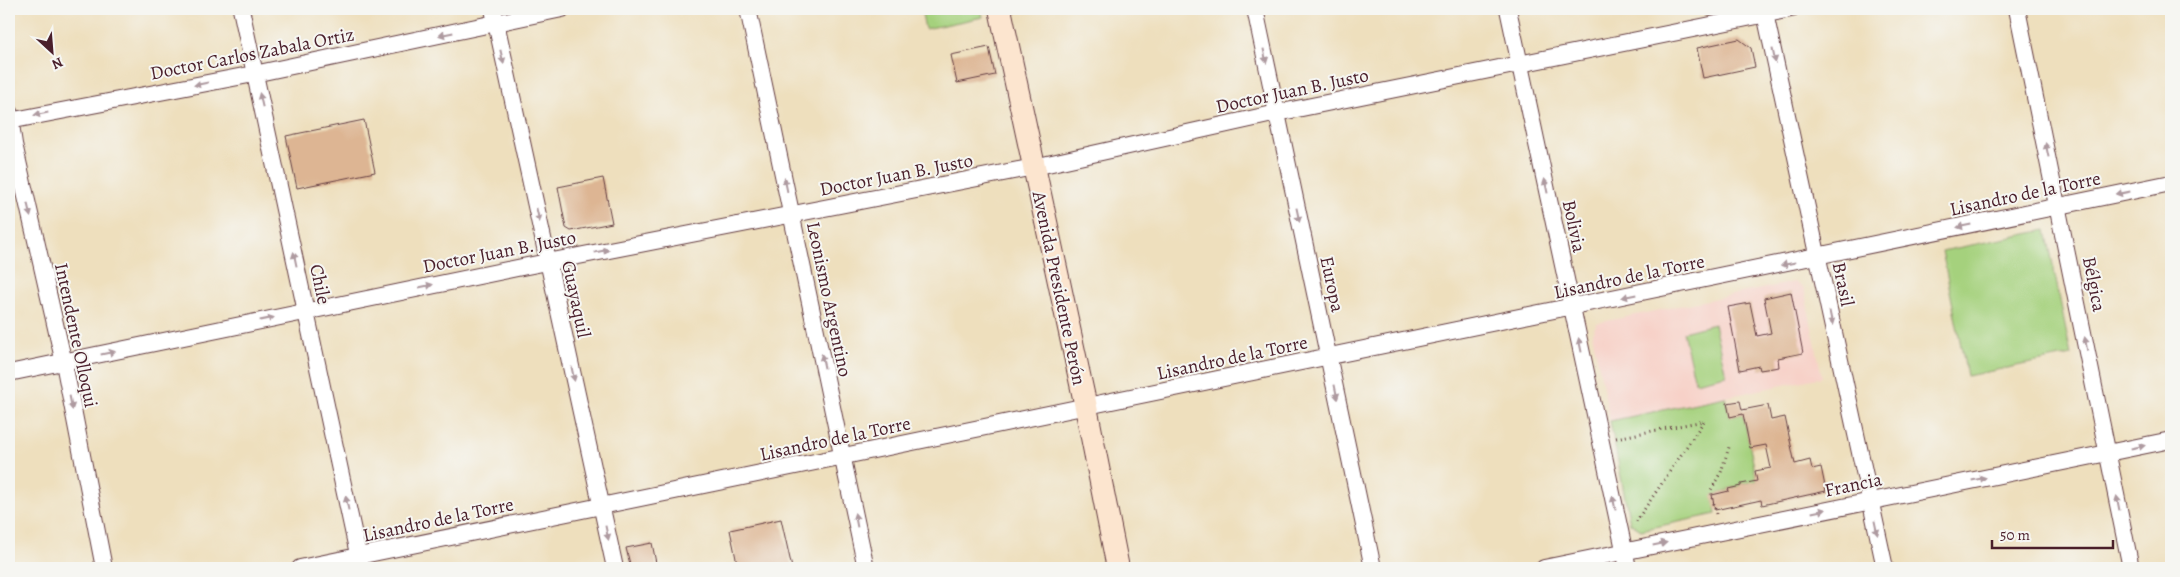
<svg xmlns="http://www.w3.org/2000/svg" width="2180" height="577" viewBox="0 0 2180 577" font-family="Alegreya,serif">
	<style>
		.built { fill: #f7d1c8 }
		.green { fill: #a5d17d; stroke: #787854 }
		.building { fill: #ddb593 }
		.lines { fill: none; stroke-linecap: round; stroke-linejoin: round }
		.minor-casing { stroke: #633c41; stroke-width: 18 }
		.secondary-casing { stroke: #633c41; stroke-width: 24 }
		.path { stroke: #633c41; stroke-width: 3; stroke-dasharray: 1 4; stroke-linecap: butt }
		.minor { stroke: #fff; stroke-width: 16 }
		.secondary { stroke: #fce5cf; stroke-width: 22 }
		.oneway { fill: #ae9aa0 }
		.labels { text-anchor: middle; stroke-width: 4; stroke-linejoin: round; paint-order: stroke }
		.street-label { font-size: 19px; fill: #4a1f2b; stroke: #f6f6f2 }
	</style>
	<rect width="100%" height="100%" fill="#f6f6f2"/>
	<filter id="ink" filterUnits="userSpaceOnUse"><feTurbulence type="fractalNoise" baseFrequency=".02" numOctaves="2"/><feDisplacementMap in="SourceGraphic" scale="10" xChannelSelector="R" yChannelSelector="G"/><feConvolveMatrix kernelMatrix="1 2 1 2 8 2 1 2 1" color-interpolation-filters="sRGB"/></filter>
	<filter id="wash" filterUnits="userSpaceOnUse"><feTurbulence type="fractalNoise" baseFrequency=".0096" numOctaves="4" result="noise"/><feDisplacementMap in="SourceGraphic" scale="20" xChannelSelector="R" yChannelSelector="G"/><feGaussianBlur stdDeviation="1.12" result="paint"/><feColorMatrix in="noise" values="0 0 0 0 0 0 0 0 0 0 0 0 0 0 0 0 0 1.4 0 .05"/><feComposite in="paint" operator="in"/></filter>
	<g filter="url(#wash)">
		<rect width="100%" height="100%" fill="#eedfbd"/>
		<path class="built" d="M1794,282L1804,288L1822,377L1610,421L1592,333L1597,323Z"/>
		<g class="green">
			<path d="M921,9H981L983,17L925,29Z"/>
			<path d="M2046,230L2071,355L1967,376L1942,251Z"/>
			<path d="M1714,324L1726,375L1695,382L1683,332Z"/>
			<path d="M1725,397L1730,417L1743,414L1757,481L1741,484V486L1728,489L1729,491L1713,495L1716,514L1641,530L1630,523L1610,421Z"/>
		</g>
		<g id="blocks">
			<g class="building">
				<path d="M1739,39L1751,48L1755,67L1703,78L1697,48Z"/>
				<path d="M989,47L995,75L957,83L951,55Z"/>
				<path d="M364,120L375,172L297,188L286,136Z"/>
				<path d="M603,178L612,223L571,231L566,228L558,187Z"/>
				<path d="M1791,292L1803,353L1778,358L1779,367L1760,370L1759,366L1740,370L1728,307L1750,303L1757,336L1771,333L1764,298Z"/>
				<path d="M1740,401L1742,410L1768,405L1771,420L1785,417L1795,464L1810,460L1812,469L1821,467L1826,491L1762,505L1761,500L1715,510L1712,495L1729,491L1728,489L1741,486V484L1757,481L1755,471L1771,468L1766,445L1750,448L1743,414L1730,417L1727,403Z"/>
				<path d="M781,519L792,568H738L730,530Z"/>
				<path d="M652,543L657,568H631L626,548Z"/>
			</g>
		</g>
	</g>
	<g filter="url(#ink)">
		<use href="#blocks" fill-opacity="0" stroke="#633c41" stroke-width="1"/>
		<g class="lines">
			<defs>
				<g id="minor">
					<path d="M241,9L361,568"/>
					<path d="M493,9L615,568"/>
					<path d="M748,9L866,568"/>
					<path d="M1255,9L1373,568"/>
					<path d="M1508,9L1628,568"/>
					<path d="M1764,9L1885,568"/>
					<path d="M2017,9L2131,568"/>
					<path d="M9,111L14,144L64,363L104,568"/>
					<path d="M9,121L254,74L562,9"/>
					<path d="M9,373L522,267L1034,167L1277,113L1791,9"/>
					<path d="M300,568L2171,183"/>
					<path d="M1544,568L2171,440"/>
				</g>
				<path id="secondary" d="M1000,9L1086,407L1118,568"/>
			</defs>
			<use href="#minor" class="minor-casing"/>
			<use href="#secondary" class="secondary-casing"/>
			<g class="path">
				<path d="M1616,438L1704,421L1635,523"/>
				<path d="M1716,514L1711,490L1721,472L1730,444"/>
			</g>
			<use href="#minor" class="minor"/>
			<use href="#secondary" class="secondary"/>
		</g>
		<defs><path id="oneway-solid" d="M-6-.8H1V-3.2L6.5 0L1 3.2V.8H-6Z" transform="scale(1.25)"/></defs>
		<g class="oneway">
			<use href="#oneway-solid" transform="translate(446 34) rotate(168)"/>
			<use href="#oneway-solid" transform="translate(1265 56) rotate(78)"/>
			<use href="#oneway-solid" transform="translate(1774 56) rotate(78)"/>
			<use href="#oneway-solid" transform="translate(502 57) rotate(77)"/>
			<use href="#oneway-solid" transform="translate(201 84) rotate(169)"/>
			<use href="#oneway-solid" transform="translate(261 100) rotate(-103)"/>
			<use href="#oneway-solid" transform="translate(41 114) rotate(169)"/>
			<use href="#oneway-solid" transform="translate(2047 150) rotate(-102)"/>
			<use href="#oneway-solid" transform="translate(786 185) rotate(-102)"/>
			<use href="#oneway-solid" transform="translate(1546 186) rotate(-102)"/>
			<use href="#oneway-solid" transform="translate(2123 193) rotate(169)"/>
			<use href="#oneway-solid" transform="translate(29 210) rotate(77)"/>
			<use href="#oneway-solid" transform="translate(538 215) rotate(77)"/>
			<use href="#oneway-solid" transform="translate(1298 215) rotate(78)"/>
			<use href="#oneway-solid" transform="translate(1964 226) rotate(168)"/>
			<use href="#oneway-solid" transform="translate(602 251) rotate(-11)"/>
			<use href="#oneway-solid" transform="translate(295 259) rotate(-102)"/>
			<use href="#oneway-solid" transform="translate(1788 264) rotate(168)"/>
			<use href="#oneway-solid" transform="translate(426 286) rotate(-12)"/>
			<use href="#oneway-solid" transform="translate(1629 296) rotate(168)"/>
			<use href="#oneway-solid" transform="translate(1831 318) rotate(78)"/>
			<use href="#oneway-solid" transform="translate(267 319) rotate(-12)"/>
			<use href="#oneway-solid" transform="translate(2086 344) rotate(-101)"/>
			<use href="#oneway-solid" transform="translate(1580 345) rotate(-102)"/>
			<use href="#oneway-solid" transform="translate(108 353) rotate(-12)"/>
			<use href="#oneway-solid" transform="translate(823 361) rotate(-102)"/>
			<use href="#oneway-solid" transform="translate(573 374) rotate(78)"/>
			<use href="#oneway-solid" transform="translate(1336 392) rotate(78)"/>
			<use href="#oneway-solid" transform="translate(71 403) rotate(79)"/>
			<use href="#oneway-solid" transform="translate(2138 447) rotate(-12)"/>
			<use href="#oneway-solid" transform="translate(1979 479) rotate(-11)"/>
			<use href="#oneway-solid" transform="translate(347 503) rotate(-102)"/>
			<use href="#oneway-solid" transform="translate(1614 503) rotate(-102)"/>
			<use href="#oneway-solid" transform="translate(2118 503) rotate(-101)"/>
			<use href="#oneway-solid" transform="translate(1819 511) rotate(-12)"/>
			<use href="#oneway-solid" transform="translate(856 520) rotate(-101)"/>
			<use href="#oneway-solid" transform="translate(1876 528) rotate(78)"/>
			<use href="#oneway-solid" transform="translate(607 533) rotate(78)"/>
			<use href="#oneway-solid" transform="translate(1660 544) rotate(-12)"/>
		</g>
	</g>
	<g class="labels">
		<g class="street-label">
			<text transform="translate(252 53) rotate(-11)" y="7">Doctor Carlos Zabala Ortiz</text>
			<text transform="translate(1292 90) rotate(-12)" y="7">Doctor Juan B. Justo</text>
			<text transform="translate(896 174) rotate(-11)" y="7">Doctor Juan B. Justo</text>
			<text transform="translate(2025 193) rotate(-12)" y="7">Lisandro de la Torre</text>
			<text transform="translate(1575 226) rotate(78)" y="7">Bolivia</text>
			<text transform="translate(499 251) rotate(-11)" y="7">Doctor Juan B. Justo</text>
			<text transform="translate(1629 276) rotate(-12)" y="7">Lisandro de la Torre</text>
			<text transform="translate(321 284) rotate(78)" y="7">Chile</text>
			<text transform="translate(1333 284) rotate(78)" y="7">Europa</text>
			<text transform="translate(1844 284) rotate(78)" y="7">Brasil</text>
			<text transform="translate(2095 284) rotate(79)" y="7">Bélgica</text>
			<text transform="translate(1060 288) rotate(78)" y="7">Avenida Presidente Perón</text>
			<text transform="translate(577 299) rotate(78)" y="7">Guayaquil</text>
			<text transform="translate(830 299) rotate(78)" y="7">Leonismo Argentino</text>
			<text transform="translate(77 335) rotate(78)" y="7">Intendente Olloqui</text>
			<text transform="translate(1232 357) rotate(-12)" y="7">Lisandro de la Torre</text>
			<text transform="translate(835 438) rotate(-12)" y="7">Lisandro de la Torre</text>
			<text transform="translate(1853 484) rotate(-12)" y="7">Francia</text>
			<text transform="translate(438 519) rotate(-12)" y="7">Lisandro de la Torre</text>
		</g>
	</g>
	<rect width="2180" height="577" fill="none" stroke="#f6f6f2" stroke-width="30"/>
	<g transform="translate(52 52) rotate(154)" stroke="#f6f6f2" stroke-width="4" paint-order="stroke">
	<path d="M0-4L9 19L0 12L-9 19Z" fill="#4a1f2b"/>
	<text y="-8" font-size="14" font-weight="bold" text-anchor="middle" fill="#4a1f2b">N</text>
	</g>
	<path d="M1992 540v8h121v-8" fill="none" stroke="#4a1f2b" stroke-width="2.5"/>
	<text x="2000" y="540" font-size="15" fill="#4a1f2b" stroke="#f6f6f2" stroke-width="4" paint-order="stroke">50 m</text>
</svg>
